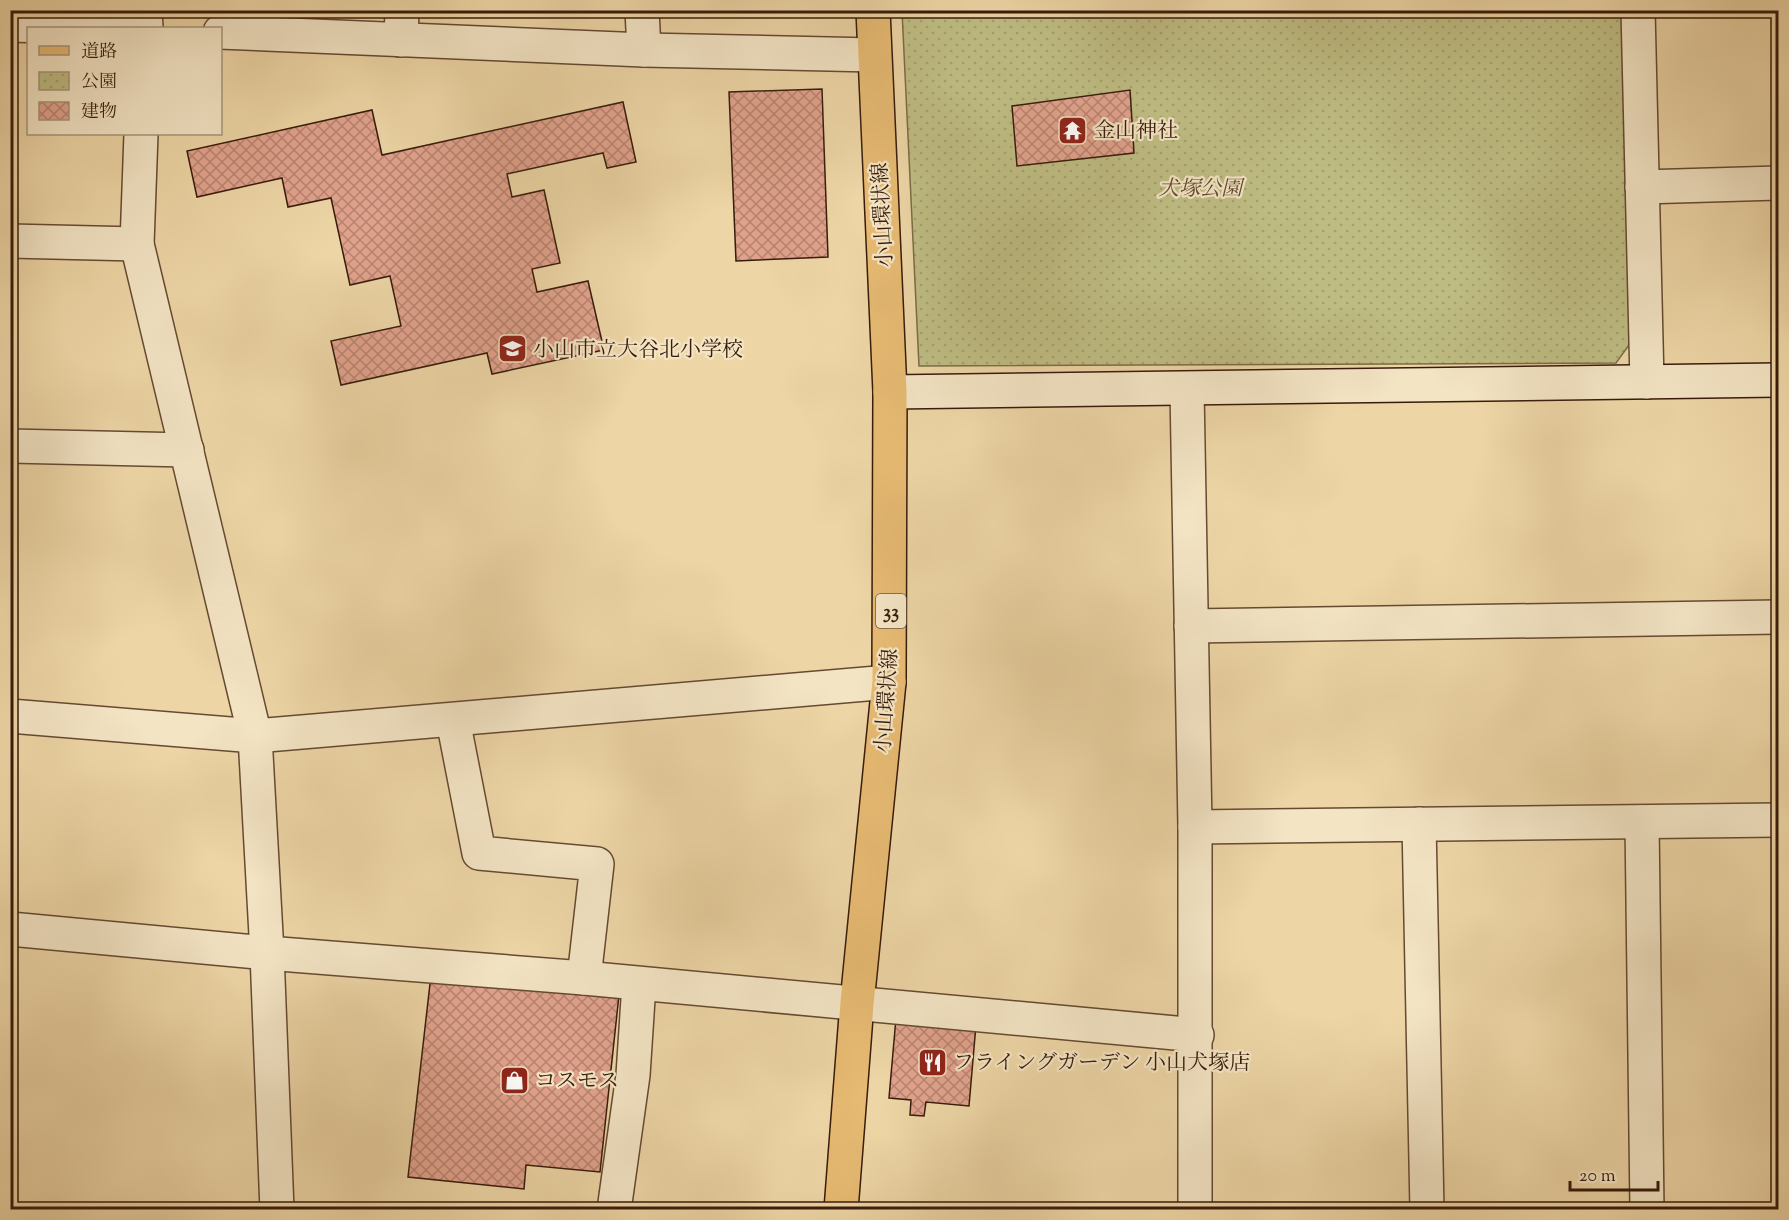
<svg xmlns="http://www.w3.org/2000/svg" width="1789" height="1220" viewBox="0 0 1789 1220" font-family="'Sorts Mill Goudy','Noto Serif JP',serif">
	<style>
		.park { fill: url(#park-dots); stroke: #7b6c46; stroke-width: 1.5 }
		.building { fill: url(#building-cross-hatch); stroke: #381b0b; stroke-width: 1.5 }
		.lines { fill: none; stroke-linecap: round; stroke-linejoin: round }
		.street-casing { stroke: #654a32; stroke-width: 36 }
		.secondary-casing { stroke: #381b0b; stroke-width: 36 }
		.primary-casing { stroke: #381b0b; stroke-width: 36 }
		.street { stroke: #f3e4c4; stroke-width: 33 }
		.secondary { stroke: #f3e4c4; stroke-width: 33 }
		.primary { stroke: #e6ba72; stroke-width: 33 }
		.labels { text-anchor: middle; stroke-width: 4.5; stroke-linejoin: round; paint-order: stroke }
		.shield { fill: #f3e4c4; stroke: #705742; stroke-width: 1.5 }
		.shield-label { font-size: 20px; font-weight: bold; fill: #381b0b }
		.poi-label { font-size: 21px; fill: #381b0b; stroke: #f3e4c4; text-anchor: start }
		.park-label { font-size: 21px; font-style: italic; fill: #604b2f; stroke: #f3e4c4 }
		.street-label { font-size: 21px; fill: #381b0b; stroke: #f3e4c4 }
	</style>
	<defs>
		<pattern id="park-dots" width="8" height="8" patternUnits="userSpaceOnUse" patternTransform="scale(1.5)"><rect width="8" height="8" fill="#bebc82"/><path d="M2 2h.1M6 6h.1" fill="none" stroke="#a4a16f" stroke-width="1.8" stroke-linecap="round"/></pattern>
		<pattern id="building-cross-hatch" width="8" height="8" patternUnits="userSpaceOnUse" patternTransform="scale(1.5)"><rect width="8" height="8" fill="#e1a28c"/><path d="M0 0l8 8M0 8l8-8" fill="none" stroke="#b78371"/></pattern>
	</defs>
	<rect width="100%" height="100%" fill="#edd5a5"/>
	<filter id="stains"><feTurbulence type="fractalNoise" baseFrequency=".00333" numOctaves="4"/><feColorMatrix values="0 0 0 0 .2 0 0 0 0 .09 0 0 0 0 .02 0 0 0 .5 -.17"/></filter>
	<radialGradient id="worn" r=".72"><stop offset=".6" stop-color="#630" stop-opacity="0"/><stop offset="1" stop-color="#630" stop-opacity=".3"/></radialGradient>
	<path class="park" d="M902,11H1626L1629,345L1616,363L919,366Z"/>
	<g class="building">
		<path d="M822,89L828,257L736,261L729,92Z"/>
		<path d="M1130,90L1134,153L1017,166L1012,106Z"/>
		<path d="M623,102L636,162L607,168L603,153L507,174L512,197L544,190L560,263L532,269L537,292L588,281L604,350L492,374L487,353L341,385L331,341L401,326L390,276L350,285L331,198L288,207L282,178L197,197L187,151L372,110L382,155Z"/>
		<path d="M431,975L619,995L600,1172L526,1165L524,1189L408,1177Z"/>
		<path d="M896,1018L976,1025L969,1106L926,1102L924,1116L910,1115L911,1100L889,1098Z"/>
	</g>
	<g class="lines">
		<defs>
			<g id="street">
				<path d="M145,10L146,28"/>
				<path d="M642,10L644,50"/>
				<path d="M1638,10L1647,382"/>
				<path d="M10,25L117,28"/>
				<path d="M220,32L644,50L874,55"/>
				<path d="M401,40L402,10"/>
				<path d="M141,134L137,244L255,736L267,953L277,1210"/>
				<path d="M1642,187L1778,183"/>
				<path d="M10,241L137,244"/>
				<path d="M1187,390L1195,827V1210"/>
				<path d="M10,446L187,450"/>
				<path d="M1191,626L1778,617"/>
				<path d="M10,716L255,736L889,682"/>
				<path d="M453,720L479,853L597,864L584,978"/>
				<path d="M1642,822L1647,1210"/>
				<path d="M1419,824L1427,1210"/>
				<path d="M1195,827L1778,820"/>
				<path d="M10,929L267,953L584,978L1197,1035"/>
				<path d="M614,1210L633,1075L639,984"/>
			</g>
			<path id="secondary" d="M890,392L1778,380"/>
			<path id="primary" d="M841,1210L857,1003L889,682L890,392L873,10"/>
		</defs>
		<use href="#street" class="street-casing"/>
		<use href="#secondary" class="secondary-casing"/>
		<use href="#primary" class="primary-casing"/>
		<use href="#street" class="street"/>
		<use href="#secondary" class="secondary"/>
		<use href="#primary" class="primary"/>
	</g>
	<defs>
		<symbol id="temple-square" viewBox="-11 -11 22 22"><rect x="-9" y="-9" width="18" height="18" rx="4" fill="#8f2418" stroke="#f3e4c4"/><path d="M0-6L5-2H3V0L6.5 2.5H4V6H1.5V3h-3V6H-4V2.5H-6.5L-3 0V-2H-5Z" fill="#fff"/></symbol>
		<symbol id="school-square" viewBox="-11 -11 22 22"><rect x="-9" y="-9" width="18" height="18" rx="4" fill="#8f2418" stroke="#f3e4c4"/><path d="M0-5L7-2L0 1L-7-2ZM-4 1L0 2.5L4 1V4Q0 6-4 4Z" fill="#fff"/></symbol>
		<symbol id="restaurant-square" viewBox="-11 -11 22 22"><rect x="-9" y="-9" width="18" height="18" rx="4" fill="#8f2418" stroke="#f3e4c4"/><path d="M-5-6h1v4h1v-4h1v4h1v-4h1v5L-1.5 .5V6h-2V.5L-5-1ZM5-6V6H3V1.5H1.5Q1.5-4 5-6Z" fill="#fff"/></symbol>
		<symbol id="shop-square" viewBox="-11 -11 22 22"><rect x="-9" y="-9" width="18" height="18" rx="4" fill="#8f2418" stroke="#f3e4c4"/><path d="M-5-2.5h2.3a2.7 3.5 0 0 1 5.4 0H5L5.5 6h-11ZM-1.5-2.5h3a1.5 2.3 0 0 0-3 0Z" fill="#fff"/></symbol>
	</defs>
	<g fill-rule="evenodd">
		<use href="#temple-square" x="1056" y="114" width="33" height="33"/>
		<use href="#school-square" x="496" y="332" width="33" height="33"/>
		<use href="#restaurant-square" x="916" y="1046" width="33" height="33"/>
		<use href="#shop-square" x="498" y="1064" width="33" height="33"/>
	</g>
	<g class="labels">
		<rect class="shield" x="876" y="594" width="30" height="34" rx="4.5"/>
		<g class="shield-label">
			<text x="891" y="618">33</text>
		</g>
		<g class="poi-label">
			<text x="1094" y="137">金山神社</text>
			<text x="533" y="356">小山市立大谷北小学校</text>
			<text x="953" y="1069">フライングガーデン 小山犬塚店</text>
			<text x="535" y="1087">コスモス</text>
		</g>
		<g class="park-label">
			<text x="1200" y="195">犬塚公園</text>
		</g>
		<g class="street-label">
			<text transform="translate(882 215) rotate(-93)" y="7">小山環状線</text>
			<text transform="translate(886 701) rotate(-86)" y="7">小山環状線</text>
		</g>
	</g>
	<rect width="1789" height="1220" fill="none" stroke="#edd5a5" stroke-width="36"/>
	<rect x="12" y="12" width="1765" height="1196" fill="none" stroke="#381b0b" stroke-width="3"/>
	<rect x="18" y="18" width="1753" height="1184" fill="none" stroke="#381b0b" stroke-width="1.5"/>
	<rect x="27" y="27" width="195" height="108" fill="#f3e4c4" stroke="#a8947a" stroke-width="1.5"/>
	<rect x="39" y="46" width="30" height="9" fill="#e6ba72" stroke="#a8947a" stroke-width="1.5"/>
	<text x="81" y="57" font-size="18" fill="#381b0b">道路</text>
	<rect x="39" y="72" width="30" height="18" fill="url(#park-dots)" stroke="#a8947a" stroke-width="1.5"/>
	<text x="81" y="87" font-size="18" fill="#381b0b">公園</text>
	<rect x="39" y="102" width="30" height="18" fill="url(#building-cross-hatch)" stroke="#a8947a" stroke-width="1.5"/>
	<text x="81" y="117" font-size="18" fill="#381b0b">建物</text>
	<path d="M1570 1181v9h88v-9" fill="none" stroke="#381b0b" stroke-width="3"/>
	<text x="1579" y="1181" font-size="18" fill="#381b0b" stroke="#f3e4c4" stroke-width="4.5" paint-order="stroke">20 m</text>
	<rect width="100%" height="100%" filter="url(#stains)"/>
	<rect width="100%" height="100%" fill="url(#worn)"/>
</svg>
